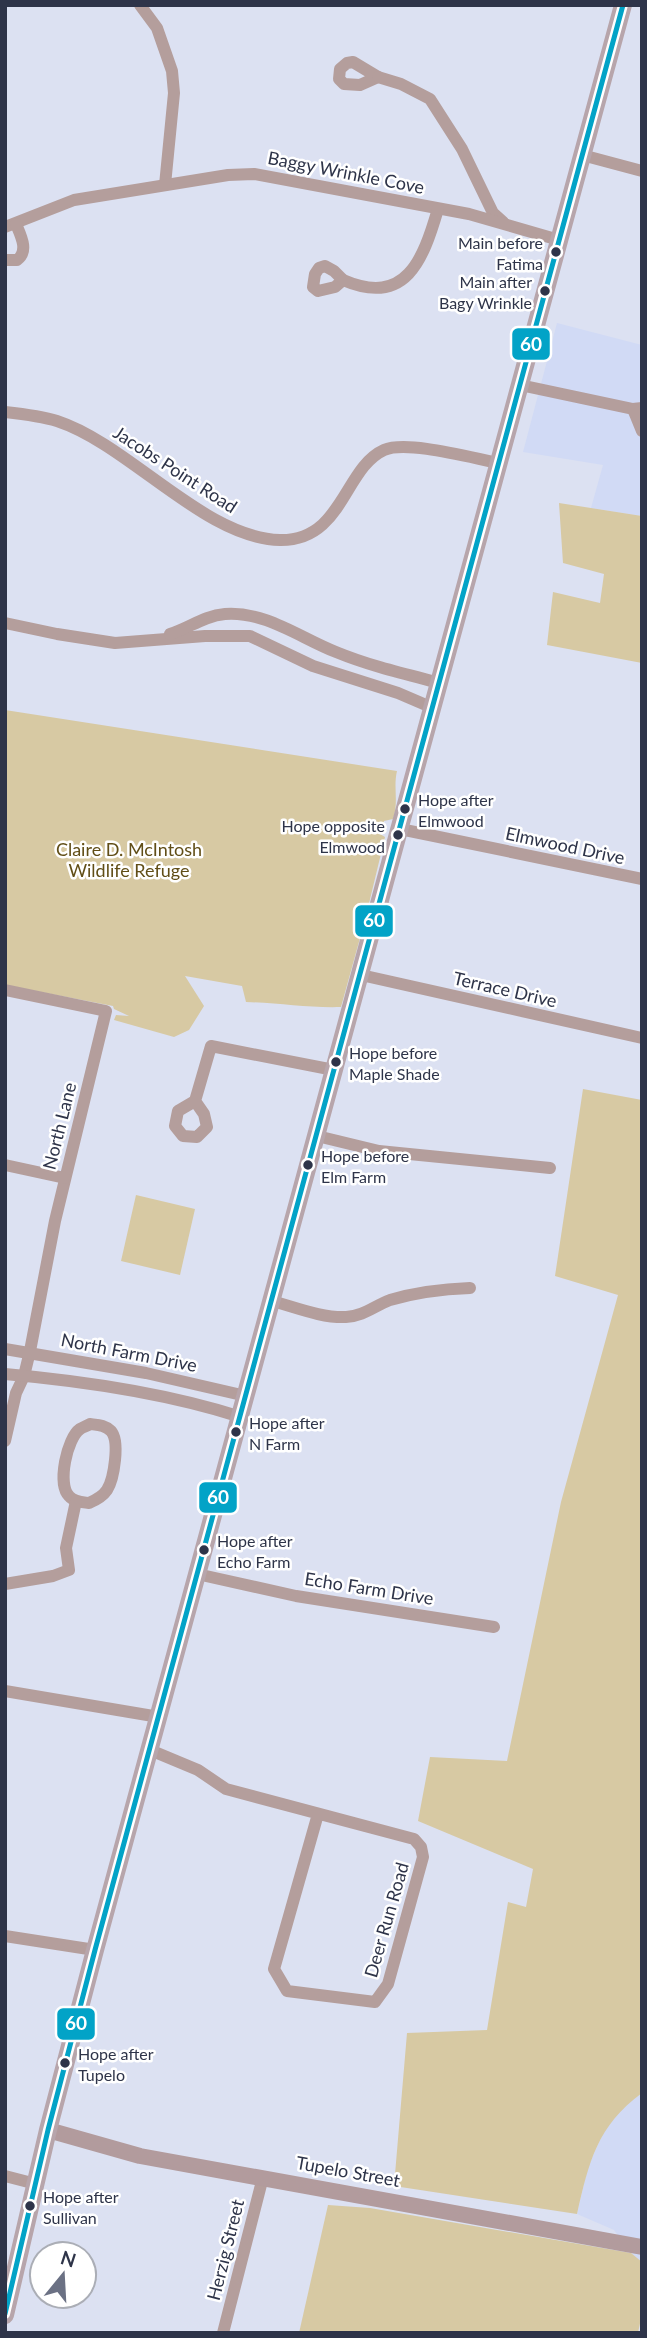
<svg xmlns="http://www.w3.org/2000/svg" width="647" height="2338" viewBox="0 0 647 2338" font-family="Lato,sans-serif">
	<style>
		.built { fill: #d1daf5 }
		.green { fill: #d7c9a3 }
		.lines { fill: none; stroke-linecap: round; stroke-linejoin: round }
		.street { stroke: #b49e9c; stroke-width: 12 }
		.secondary { stroke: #b29b9d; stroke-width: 16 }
		.primary { stroke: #b7a5ab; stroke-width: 18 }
		.bus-1-casing { stroke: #fff; stroke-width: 10 }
		.bus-1 { stroke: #02a3c7; stroke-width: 5 }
		.bus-dot { fill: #2e3449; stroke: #fff; stroke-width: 2.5 }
		.labels { text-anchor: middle; stroke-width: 5; stroke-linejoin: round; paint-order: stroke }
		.bus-label { font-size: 16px; fill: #2e3449; stroke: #fff; text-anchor: start }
		.street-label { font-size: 18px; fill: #2e3449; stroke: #fff }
		.park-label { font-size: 18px; fill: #614e17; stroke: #fff }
		.line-badge { stroke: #fff; stroke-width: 2.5 }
		.badge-label { font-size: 19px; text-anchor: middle; font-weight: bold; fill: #fff }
	</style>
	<rect width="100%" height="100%" fill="#dce1f2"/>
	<g class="built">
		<path d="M557,323L642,345V516L591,508L603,465L523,452Z"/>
		<path d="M642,2093V2262L631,2253L614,2230L577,2214L588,2167L606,2127L623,2107Z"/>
	</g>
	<g class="green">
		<path d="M559,503L642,516V663L547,645L553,592L600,603L604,574L563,563Z"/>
		<path d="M5,710L397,771C393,788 399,802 393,819L384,821L380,834L385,837L365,920L341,1007C309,1008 278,1003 246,1002L242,986L185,976L204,1006L189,1030L174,1037L114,1020L116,1015L129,1016L114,1009L113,1006L5,985Z"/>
		<path d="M583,1089L642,1100V2093C597,2126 589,2162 577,2214L394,2186L407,2033L487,2030L508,1902L526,1907L533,1869L418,1821L430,1757L507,1761L561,1502L618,1295L555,1276Z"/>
		<path d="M136,1195L195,1209L180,1275L121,1261Z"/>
		<path d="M328,2205L370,2208L631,2253L642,2262V2314L638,2333H299Z"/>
	</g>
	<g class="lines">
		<g class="street">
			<path d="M140,5L157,28L172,71L174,93L165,185"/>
			<path d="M353,62L378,77L360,85L344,84L339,79L340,69L347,63Z"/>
			<path d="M378,77L401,84L430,99L462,149L493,213L503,222"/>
			<path d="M582,155L642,171"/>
			<path d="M5,227L74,200L228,175L254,174L469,214L559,240"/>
			<path d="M5,260H17C29,251 21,236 16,224"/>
			<path d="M325,266L334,271L343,280L335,287L318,291L313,287L315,274L319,268Z"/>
			<path d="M343,280C406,307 423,260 438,209"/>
			<path d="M520,385L633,409L642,408"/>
			<path d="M633,409L642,431"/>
			<path d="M5,412C23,414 41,416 57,421C130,445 204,538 280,540C343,541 344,468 384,450C407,440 472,458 499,463"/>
			<path d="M5,623L57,634L115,643L205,636H250L313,666L398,693L433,708"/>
			<path d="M170,634C189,628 204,616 225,614C266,611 300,638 336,652C370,666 405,674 440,683"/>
			<path d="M400,829L642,879"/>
			<path d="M361,975L642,1038"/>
			<path d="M5,990L106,1011L55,1221L30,1351L24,1376L16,1393L5,1441"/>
			<path d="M195,1101L204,1114L207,1127L197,1137L183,1136L175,1126L178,1111L195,1101L211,1046L334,1070"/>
			<path d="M317,1136L379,1151L550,1168"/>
			<path d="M5,1165L65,1178"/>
			<path d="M272,1301C295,1307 321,1318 346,1317C364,1316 374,1306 390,1300C417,1292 443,1289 470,1288"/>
			<path d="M5,1349L146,1373L246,1396"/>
			<path d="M5,1374C84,1381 166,1393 241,1417"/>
			<path d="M90,1424C98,1425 105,1425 111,1431C120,1441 114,1479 107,1490C103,1496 96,1500 89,1503C82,1502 74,1502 69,1496C57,1484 67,1438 80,1429C83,1427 87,1426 90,1424Z"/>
			<path d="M197,1574L296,1596L494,1627"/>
			<path d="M5,1584L53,1576L69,1570L66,1548L76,1501"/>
			<path d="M5,1691L159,1717"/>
			<path d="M150,1750L198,1770L226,1789L414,1839L421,1847L423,1857L388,1984L375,2002L287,1991L274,1969L318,1814"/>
			<path d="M5,1936L95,1950"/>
			<path d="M5,2176L36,2184"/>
			<path d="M223,2333L263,2177"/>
		</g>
		<path class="secondary" d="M48,2130L140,2156L642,2247"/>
		<path class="primary" d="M5,2315L48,2130L95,1950L623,5"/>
		<defs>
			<path id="bus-1" d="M5,2314L48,2130L95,1950L623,5"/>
		</defs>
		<use href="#bus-1" class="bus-1-casing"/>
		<use href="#bus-1" class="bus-1"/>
	</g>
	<g class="bus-dot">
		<circle cx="556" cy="252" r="6"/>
		<circle cx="545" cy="291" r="6"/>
		<circle cx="405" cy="809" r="6"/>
		<circle cx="398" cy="835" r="6"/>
		<circle cx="336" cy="1062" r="6"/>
		<circle cx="308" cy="1165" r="6"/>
		<circle cx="236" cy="1432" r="6"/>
		<circle cx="204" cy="1550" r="6"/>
		<circle cx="65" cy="2063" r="6"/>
		<circle cx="30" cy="2206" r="6"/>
	</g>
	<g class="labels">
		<g class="bus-label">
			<text x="543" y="249" text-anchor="end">Main before<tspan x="543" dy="21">Fatima</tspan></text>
			<text x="532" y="288" text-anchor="end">Main after<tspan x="532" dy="21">Bagy Wrinkle</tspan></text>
			<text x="418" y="806">Hope after<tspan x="418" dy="21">Elmwood</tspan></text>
			<text x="385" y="832" text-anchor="end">Hope opposite<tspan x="385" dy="21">Elmwood</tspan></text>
			<text x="349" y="1059">Hope before<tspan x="349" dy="21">Maple Shade</tspan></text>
			<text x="321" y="1162">Hope before<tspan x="321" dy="21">Elm Farm</tspan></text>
			<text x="249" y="1429">Hope after<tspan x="249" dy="21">N Farm</tspan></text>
			<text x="217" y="1547">Hope after<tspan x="217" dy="21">Echo Farm</tspan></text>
			<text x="78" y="2060">Hope after<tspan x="78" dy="21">Tupelo</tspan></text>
			<text x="43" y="2203">Hope after<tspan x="43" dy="21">Sullivan</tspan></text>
		</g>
		<g class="street-label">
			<text transform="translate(346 173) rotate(11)" y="6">Baggy Wrinkle Cove</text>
			<text transform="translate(175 470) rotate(33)" y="6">Jacobs Point Road</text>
			<text transform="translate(565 846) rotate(12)" y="6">Elmwood Drive</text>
			<text transform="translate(505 990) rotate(13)" y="6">Terrace Drive</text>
			<text transform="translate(60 1126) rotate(-76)" y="6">North Lane</text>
			<text transform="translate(129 1353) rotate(11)" y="6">North Farm Drive</text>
			<text transform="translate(369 1589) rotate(9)" y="6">Echo Farm Drive</text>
			<text transform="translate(387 1920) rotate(-74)" y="6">Deer Run Road</text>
			<text transform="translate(348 2172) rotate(10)" y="6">Tupelo Street</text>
			<text transform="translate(226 2250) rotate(-76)" y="6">Herzig Street</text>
		</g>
		<g class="park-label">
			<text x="129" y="856">Claire D. McIntosh<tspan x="129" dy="21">Wildlife Refuge</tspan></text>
		</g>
	</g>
	<g class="line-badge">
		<rect x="511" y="327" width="40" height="34" rx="7" fill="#02a3c7"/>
		<rect x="354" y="904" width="40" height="34" rx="7" fill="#02a3c7"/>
		<rect x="198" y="1481" width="40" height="33" rx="7" fill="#02a3c7"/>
		<rect x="56" y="2007" width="40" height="34" rx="7" fill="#02a3c7"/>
	</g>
	<g class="badge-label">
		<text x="531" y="351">60</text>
		<text x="374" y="927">60</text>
		<text x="218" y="1504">60</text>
		<text x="76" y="2030">60</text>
	</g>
	<rect width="647" height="2338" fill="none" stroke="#2e3449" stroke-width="14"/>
	<g transform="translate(63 2275) rotate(18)"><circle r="33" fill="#ffffff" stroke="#abaeb6" stroke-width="2"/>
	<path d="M0-5L12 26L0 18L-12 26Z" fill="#6b7184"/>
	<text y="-10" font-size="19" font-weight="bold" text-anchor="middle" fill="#2e3449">N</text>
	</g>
</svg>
